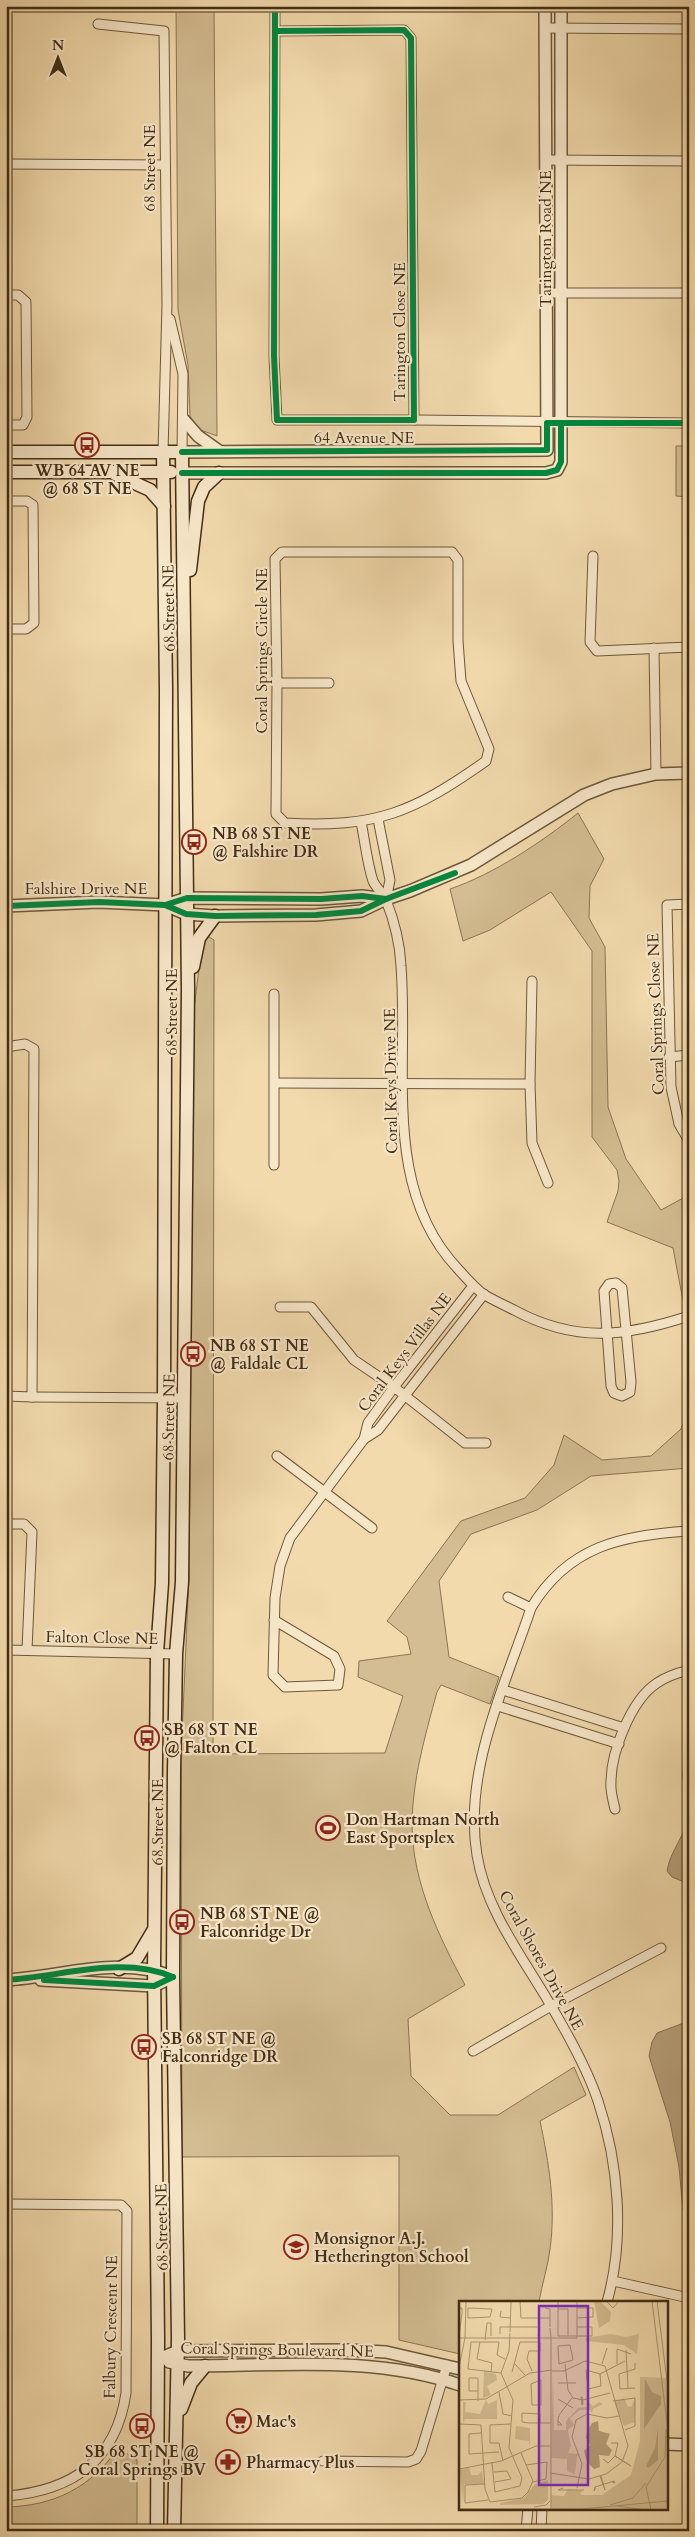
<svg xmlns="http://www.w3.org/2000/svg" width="695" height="2537" viewBox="0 0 695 2537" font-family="Cardo,serif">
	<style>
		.green { fill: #d4bd92; stroke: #8a7554 }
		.water { fill: #b69f79; stroke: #877151 }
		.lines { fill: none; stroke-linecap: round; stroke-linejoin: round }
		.minor-casing { stroke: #6d583b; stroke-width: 11 }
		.tertiary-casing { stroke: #6d583b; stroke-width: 14 }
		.secondary-casing { stroke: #412d15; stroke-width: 15 }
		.minor { stroke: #f7e7c9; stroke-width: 9 }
		.tertiary { stroke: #f7e7c9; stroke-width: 11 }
		.secondary { stroke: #f7e7c9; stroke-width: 12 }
		.cycleway-casing { stroke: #f7e7c9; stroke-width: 9 }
		.cycleway { stroke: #00873e; stroke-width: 6 }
		.labels { text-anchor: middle; stroke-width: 4.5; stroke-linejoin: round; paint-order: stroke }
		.street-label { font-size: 16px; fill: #412d15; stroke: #f7e7c9 }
		.poi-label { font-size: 16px; font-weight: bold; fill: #412d15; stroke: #f7e7c9; text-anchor: start }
		.inset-road { fill: none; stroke: #ab9570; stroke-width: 1 }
		.view { fill: #7b2cbf; fill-opacity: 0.15; stroke: #7b2cbf; stroke-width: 2.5 }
		.inset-edge { fill: none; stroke: #412d15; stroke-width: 2.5 }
	</style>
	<rect width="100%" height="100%" fill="#f2daac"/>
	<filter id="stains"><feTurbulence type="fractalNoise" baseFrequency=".004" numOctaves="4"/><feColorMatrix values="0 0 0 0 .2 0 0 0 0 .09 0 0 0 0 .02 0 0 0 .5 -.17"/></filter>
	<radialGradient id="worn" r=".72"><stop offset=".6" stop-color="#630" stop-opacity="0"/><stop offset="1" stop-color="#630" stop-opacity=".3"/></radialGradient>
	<g class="green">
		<path d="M176,6H214L217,436L198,429L190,416L188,365L178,310Z"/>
		<path d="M676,446H689V497L676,496Z"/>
		<path d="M578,813L604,859L590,886L589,918L605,947L608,1107L626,1159L661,1210L689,1195V1305L684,1306L673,1248L607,1222L618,1191L619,1181L617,1170L592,1137V951L551,892L490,930L463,941L450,889C494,874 542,842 578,813Z"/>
		<path d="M206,935L214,940L213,1754L385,1753L403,1696L358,1677L359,1661L411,1654L407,1637L387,1621L461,1521L525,1498L554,1465L564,1435L602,1460L651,1456L681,1429L689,1408V1468L591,1476L537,1510L471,1534L439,1581L449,1657L499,1677L490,1704L441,1685L437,1692C425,1736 412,1781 412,1827C413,1883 439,1937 465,1985L408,2019L411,2076L450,2115H498L574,2067L586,2095L540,2121C549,2163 556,2206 550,2249C548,2266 542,2284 539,2302H460V2354L399,2340V2156L182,2157L181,1758L189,1575L194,1009L201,952Z"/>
		<path d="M118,2448L137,2460V2531H6V2507C53,2506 91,2488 118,2448Z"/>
	</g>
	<g class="water">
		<path d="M689,1756V1884L672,1877L667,1871C670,1850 687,1835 688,1813C689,1792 675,1775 689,1756Z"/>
		<path d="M689,2021V2219L683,2210L679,2167L670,2122L649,2056L652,2042L657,2033Z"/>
	</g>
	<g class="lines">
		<defs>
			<g id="minor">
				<path d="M275,6L274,356L277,420H414L411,38L404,30L275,31"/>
				<path d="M98,24L164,31L167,305L163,452"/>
				<path d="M545,28L689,29"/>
				<path d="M546,160L689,161"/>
				<path d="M6,164L165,165"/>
				<path d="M546,293H689"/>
				<path d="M6,295H18L26,302L27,417L23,425H6"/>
				<path d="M170,319L183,374L182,452"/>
				<path d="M414,420L689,423"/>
				<path d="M6,501H27L33,505L34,623L26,629H6"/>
				<path d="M282,552H452L458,560V641L461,681L489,749L486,761C412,813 377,828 285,823L276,814L277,683L275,559Z"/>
				<path d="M593,556L590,642L597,651L689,647"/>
				<path d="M654,648L656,774"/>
				<path d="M277,683H329"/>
				<path d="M378,819L390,880L386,899"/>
				<path d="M361,822C365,841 367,863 373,881C376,888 383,893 386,900C394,920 400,945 401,966C409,1069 381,1189 459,1270C467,1279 474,1287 483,1294C493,1300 504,1305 514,1310C575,1343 625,1337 689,1316"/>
				<path d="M689,904L667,905L671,1087L679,1124L689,1141"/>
				<path d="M532,981L530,1084L532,1143L548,1183"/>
				<path d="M6,1047L25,1044L34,1049L32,1397L6,1396"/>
				<path d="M669,1057L689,1055"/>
				<path d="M275,1083L530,1084"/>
				<path d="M274,1165V994"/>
				<path d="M616,1283L622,1288L631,1382L630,1392L622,1396L614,1393L611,1386L604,1291L609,1284Z"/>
				<path d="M280,1307H311L354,1360L394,1387L465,1443H486"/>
				<path d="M32,1397L185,1398"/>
				<path d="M364,1439L368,1423L394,1387L473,1286"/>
				<path d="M277,1456L372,1528"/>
				<path d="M6,1524H24L32,1532L27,1650"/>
				<path d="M508,1597L531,1608"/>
				<path d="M274,1620L334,1656L340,1669L338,1685L285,1687L273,1675L275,1598L280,1566L290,1538L364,1439L378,1430L484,1294"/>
				<path d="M6,1650L176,1654"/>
				<path d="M503,1690L624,1728"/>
				<path d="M498,1706L619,1744"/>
				<path d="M615,1809C613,1800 610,1791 611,1782C611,1752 631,1700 657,1683C667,1676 677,1673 689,1670"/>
				<path d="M473,2051L551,2006L661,1948"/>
				<path d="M6,2204L121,2205L127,2211L126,2393C116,2461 72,2491 6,2496"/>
				<path d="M613,2281L689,2298"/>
				<path d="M607,2302C625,2238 619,2164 598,2101C586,2065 564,2027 544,1994C518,1951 485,1906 477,1855C463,1771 505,1686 531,1608C568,1546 622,1535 689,1531"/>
				<path d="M323,2461L408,2462L416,2459L421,2451L447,2365"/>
				<path d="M526,2531L528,2508"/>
				<path d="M541,2531L542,2508"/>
			</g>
			<g id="tertiary">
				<path d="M184,420L198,436L219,451"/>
				<path d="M182,452L547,450L545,6"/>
				<path d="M182,473H546L557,470L561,462V6"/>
				<path d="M165,905L186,914L215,916L316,915L361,911L386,899L410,891L471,865L584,795L612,784L656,774L689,773"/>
				<path d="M6,906L99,902L165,905L187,898L321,899L362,896L386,899"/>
				<path d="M6,1980C61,1977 121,1955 173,1977"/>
				<path d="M41,1980L154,1986L173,1977"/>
				<path d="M158,2359L178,2351L348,2350L386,2352L460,2369"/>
				<path d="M169,2362L188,2366C278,2366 374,2355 460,2385"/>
				<path d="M666,2444L689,2445"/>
			</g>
			<g id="secondary">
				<path d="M6,452H182L188,989L182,1582L176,1654L174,1771L173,1977L178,2339L174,2531"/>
				<path d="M6,472H171"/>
				<path d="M115,474L150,490L164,506"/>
				<path d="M190,570L198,501L204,487L219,473"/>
				<path d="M193,967L199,938L215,916"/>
				<path d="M119,1969L137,1958L153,1931"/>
				<path d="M181,2409L191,2383L205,2366"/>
				<path d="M157,2531L158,2339L154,1969L157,1653L162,1583L164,1398L166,689L163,452"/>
			</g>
		</defs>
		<use href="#minor" class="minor-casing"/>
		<use href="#tertiary" class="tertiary-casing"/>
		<use href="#secondary" class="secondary-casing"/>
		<use href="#minor" class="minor"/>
		<use href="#tertiary" class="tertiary"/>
		<use href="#secondary" class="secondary"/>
		<defs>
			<g id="cycleway">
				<path d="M275,6L274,356L277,420H414L411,38L404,30L275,31"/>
				<path d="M182,452L547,450V423H689"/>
				<path d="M182,473H546L557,470L561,462V423"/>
				<path d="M165,905L186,914L215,916L316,915L361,911L386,899L455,873"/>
				<path d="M6,906L99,902L165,905L187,898L321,899L362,896L386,899"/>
				<path d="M6,1980C61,1977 121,1955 173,1977"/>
				<path d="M44,1980L154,1986L173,1977"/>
			</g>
		</defs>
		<use href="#cycleway" class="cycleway-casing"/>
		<use href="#cycleway" class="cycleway"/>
	</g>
	<defs>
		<symbol id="bus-ring" viewBox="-11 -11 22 22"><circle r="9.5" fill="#f7e7c9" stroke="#8f2418" stroke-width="1.5"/><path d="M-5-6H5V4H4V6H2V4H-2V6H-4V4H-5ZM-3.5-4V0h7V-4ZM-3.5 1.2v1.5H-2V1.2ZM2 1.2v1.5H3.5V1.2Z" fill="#8f2418"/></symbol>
		<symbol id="stadium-ring" viewBox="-11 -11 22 22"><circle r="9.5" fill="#f7e7c9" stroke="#8f2418" stroke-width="1.5"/><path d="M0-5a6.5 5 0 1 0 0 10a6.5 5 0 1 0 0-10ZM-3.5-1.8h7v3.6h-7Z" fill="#8f2418"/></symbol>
		<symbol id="school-ring" viewBox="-11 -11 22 22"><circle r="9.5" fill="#f7e7c9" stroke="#8f2418" stroke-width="1.5"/><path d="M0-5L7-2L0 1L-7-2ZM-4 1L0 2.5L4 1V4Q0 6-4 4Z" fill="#8f2418"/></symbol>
		<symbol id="supermarket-ring" viewBox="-11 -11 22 22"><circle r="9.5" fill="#f7e7c9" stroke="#8f2418" stroke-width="1.5"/><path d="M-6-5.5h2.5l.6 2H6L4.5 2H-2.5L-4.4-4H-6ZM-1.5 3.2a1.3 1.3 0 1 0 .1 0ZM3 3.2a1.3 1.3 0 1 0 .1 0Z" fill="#8f2418"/></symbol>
		<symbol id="pharmacy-ring" viewBox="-11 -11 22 22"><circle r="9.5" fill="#f7e7c9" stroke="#8f2418" stroke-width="1.5"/><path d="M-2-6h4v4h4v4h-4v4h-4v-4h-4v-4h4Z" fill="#8f2418"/></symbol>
	</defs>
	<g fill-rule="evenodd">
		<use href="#bus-ring" x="73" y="431" width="28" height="28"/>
		<use href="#bus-ring" x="180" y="828" width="28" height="28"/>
		<use href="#bus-ring" x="179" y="1340" width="28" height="28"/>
		<use href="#bus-ring" x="133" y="1724" width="28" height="28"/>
		<use href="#stadium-ring" x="314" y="1814" width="28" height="28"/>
		<use href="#bus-ring" x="168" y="1908" width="28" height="28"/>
		<use href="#bus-ring" x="130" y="2033" width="28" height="28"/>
		<use href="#school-ring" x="282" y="2233" width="28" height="28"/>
		<use href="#supermarket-ring" x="225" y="2407" width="28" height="28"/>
		<use href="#bus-ring" x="128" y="2412" width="28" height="28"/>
		<use href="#pharmacy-ring" x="214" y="2448" width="28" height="28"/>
	</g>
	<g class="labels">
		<g class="street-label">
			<text transform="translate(149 168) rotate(-90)" y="6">68 Street NE</text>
			<text transform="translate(545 239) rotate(-90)" y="6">Tarington Road NE</text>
			<text transform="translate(399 332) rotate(-90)" y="6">Tarington Close NE</text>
			<text x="364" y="443">64 Avenue NE</text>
			<text transform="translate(168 608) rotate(-91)" y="6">68 Street NE</text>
			<text transform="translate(261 651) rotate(-90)" y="6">Coral Springs Circle NE</text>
			<text x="86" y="894">Falshire Drive NE</text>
			<text transform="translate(171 1012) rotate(-90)" y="6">68 Street NE</text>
			<text transform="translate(655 1014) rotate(-92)" y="6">Coral Springs Close NE</text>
			<text transform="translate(390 1081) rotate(-91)" y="6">Coral Keys Drive NE</text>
			<text transform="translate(404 1352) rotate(-53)" y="6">Coral Keys Villas NE</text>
			<text transform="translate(168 1417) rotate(-89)" y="6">68 Street NE</text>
			<text transform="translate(102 1637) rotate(1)" y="6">Falton Close NE</text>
			<text transform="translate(157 1822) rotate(-90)" y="6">68 Street NE</text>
			<text transform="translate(542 1960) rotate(61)" y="6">Coral Shores Drive NE</text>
			<text transform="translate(161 2227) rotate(-91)" y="6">68 Street NE</text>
			<text transform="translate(110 2327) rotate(-89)" y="6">Falbury Crescent NE</text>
			<text transform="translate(277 2349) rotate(1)" y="6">Coral Springs Boulevard NE</text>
		</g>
		<g class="poi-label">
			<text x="87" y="476" text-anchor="middle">WB 64 AV NE<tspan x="87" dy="18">@ 68 ST NE</tspan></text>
			<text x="212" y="839">NB 68 ST NE<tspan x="212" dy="18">@ Falshire DR</tspan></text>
			<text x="210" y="1351">NB 68 ST NE<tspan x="210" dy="18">@ Faldale CL</tspan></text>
			<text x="164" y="1735">SB 68 ST NE<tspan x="164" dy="18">@ Falton CL</tspan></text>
			<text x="346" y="1825">Don Hartman North<tspan x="346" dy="18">East Sportsplex</tspan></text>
			<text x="200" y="1919">NB 68 ST NE @<tspan x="200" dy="18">Falconridge Dr</tspan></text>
			<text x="162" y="2044">SB 68 ST NE @<tspan x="162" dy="18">Falconridge DR</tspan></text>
			<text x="314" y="2244">Monsignor A.J.<tspan x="314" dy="18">Hetherington School</tspan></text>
			<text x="256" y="2427">Mac's</text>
			<text x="142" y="2457" text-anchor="middle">SB 68 ST NE @<tspan x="142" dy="18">Coral Springs BV</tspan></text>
			<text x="246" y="2468">Pharmacy Plus</text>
		</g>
	</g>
	<g transform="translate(459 2301)">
		<rect width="209" height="209" fill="#f2daac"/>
		<path d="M135,0H141L152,11L151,20L140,27ZM151,33L167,36L180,33L178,53L165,44L127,40V37ZM25,70L37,73L38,79L28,85L32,94L24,97ZM94,71L95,129H107V120L119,107L128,106V99L134,105L140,101L144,103L134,108L133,112L131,109H121L111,117L115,124L109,129L112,145L109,152L121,153L118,155L116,173L108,170V158L92,157ZM181,76L209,77V209H92V194L105,195L109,188L124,190L121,192L123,194H143L172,174L181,140ZM165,97L169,106L173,105L176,97V121L165,125L155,101ZM27,99L29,103L38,99V118H6L4,122V101H7L6,111L21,113ZM57,125L71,127V146L70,140L56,138ZM22,164L25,183H5L4,203L1,169L10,166L12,174H19L23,170ZM89,179V199L84,203L41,204V202L65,197L76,183Z" fill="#d4bd92"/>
		<path d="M186,78L193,91L202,95V103L185,128ZM139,120L140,130L151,133L147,143L153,149L150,155L140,154L141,166L135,168L128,161L125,150L131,144L127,137L128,130L133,122ZM199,127V159L189,167L187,165L196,147Z" fill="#b69f79"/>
		<path class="inset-road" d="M61,0L62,17H91M99,0V35H109V8H99M147,0L154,7L160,0M193,0L209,130M198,0L209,88M0,7H3V12L0,35M9,7L33,8L31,16L9,17ZM86,7L91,8V26M42,10L41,16L51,17M118,17L134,16V7H118M91,27L92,37H118V0M51,31L52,0M41,33V26H81L79,35M109,35H133V26H118M0,37H92V209M26,39L28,22H32V35M21,41L18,58L33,62L32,71M111,44L114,59L100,63L99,45ZM167,49L169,87M55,62L66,74M176,62V68L160,73L161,88L176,87M106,63L109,89L114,97L124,99L151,92M143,63L148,47M158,63V48L172,53M0,66L6,37L7,0M127,69L141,73L142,85L129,88ZM53,71L61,41H81V50H70L68,58L73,70M42,72L9,68L12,41H40L38,54L46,58M141,73L166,60M82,79V104H73L72,83ZM99,82H117M19,90H10V77H19V100M40,91L44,113L53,115M123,96L124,103L123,104L122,96ZM99,98L114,107M0,99L27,98L71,72L93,69M154,100L176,97V125L166,129M99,120L103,124H99V118L100,114L113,97M81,122V113L63,112V121L70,122H92M0,123L22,124L26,188L31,201L63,197L69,191L74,180L62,152M22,132L10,133V153L40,151M156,155L172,165L156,155M144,158L149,162L156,155L159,142H152M44,160L40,142H31V124L52,123M33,162L36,191L61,185L63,177L50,147L54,99L42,72L50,50L51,32M67,164L88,161L87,178L74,181M0,168L42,160L77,145H92M35,171L48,170L52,178L36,181M91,172L130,178L147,173L163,161L169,145L146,65L126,60L105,70H93M141,175L146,189L142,175M26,183L6,184V202L29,199M136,186L135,190L136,189V186L155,180L156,182L153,181M104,187L99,189H125M118,187L123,163L113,136L117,119L128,113L148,117L160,115M151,204L174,197L187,182M158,205L187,209M75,206L87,204L91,200M0,208H122L209,200M192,209L187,186L206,156L207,128"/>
		<path class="view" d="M80,5H129V184H80Z"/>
		<rect width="209" height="209" class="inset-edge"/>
	</g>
	<rect width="695" height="2537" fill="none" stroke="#f2daac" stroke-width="25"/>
	<rect x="8" y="8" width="680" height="2522" fill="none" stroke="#412d15" stroke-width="2.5"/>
	<rect x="12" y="12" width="670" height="2512" fill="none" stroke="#412d15"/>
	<g transform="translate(58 58)" stroke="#f7e7c9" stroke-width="4" paint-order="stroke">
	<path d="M0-4L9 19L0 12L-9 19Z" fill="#412d15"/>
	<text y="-8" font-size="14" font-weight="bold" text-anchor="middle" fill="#412d15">N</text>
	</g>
	<rect width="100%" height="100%" filter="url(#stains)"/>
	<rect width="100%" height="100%" fill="url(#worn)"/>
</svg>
